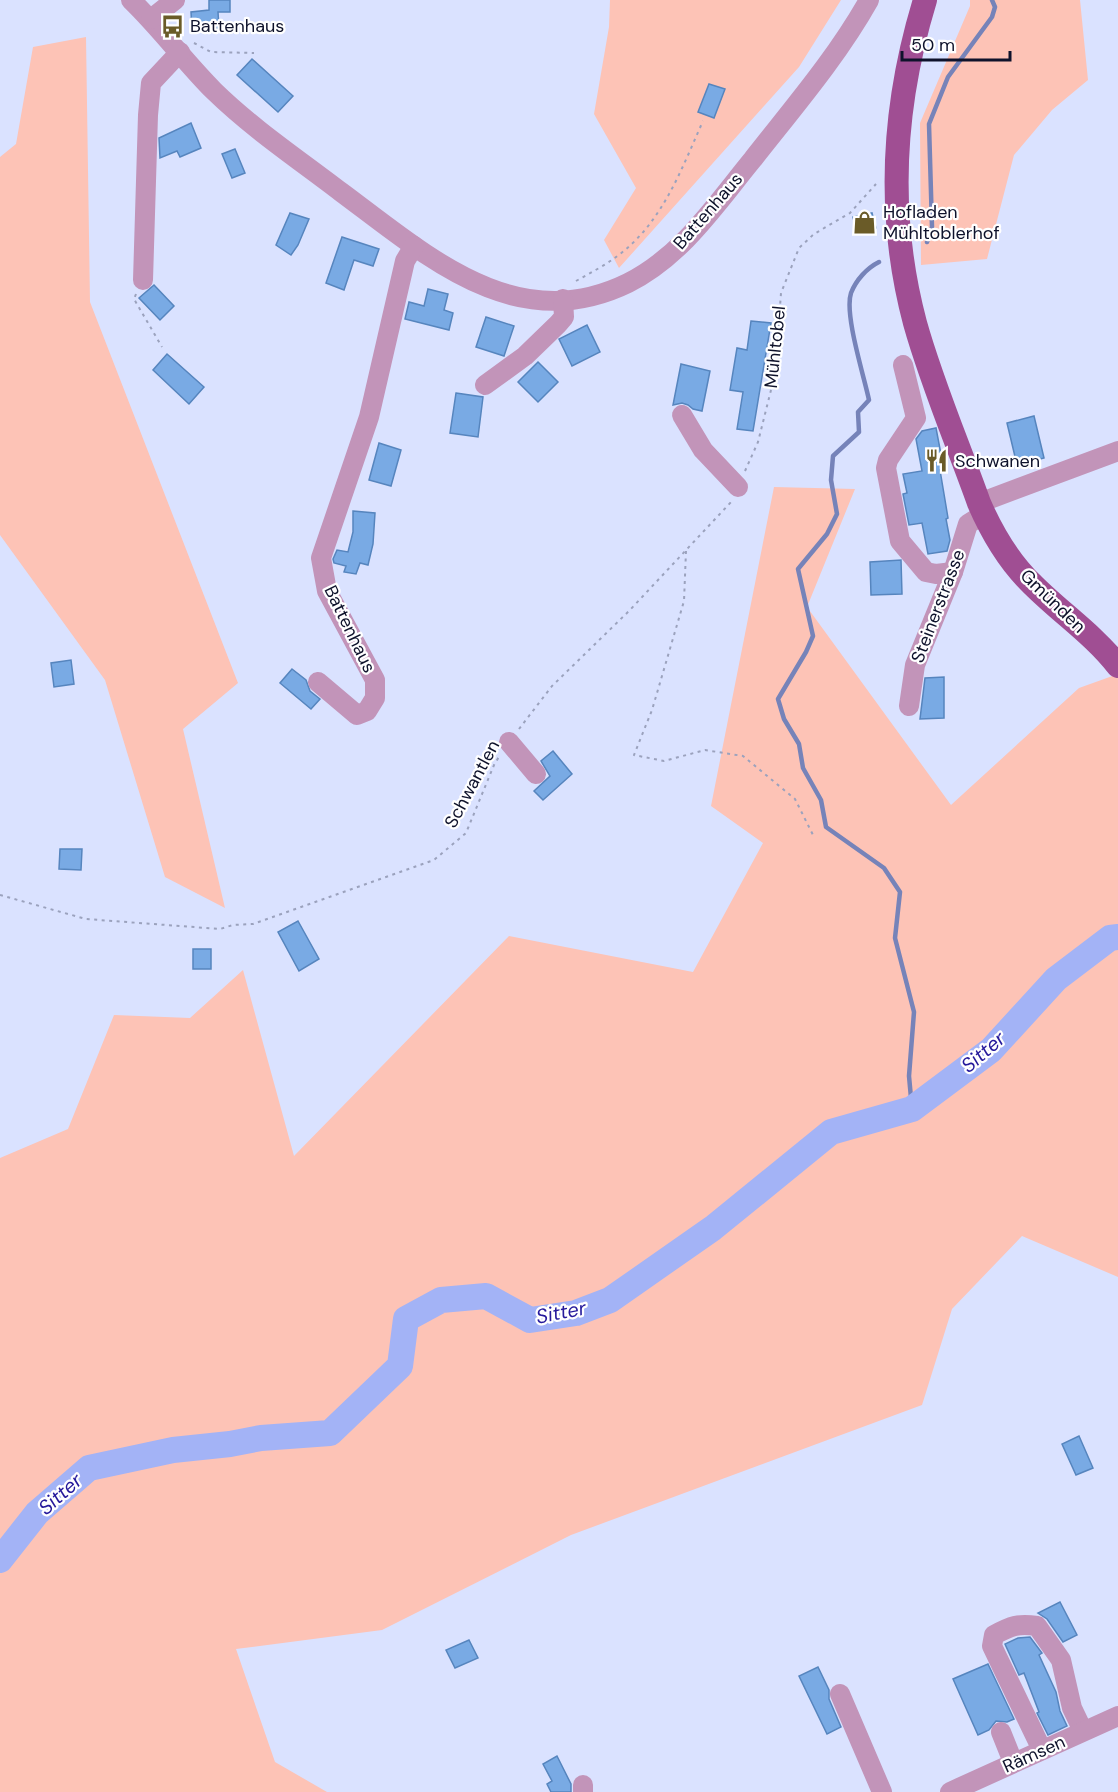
<svg xmlns="http://www.w3.org/2000/svg" width="1118" height="1792" viewBox="0 0 1118 1792" font-family="'DM Sans',sans-serif">
	<style>
		.green { fill: #fdc3b6 }
		.lines { fill: none; stroke-linecap: round; stroke-linejoin: round }
		.stream { stroke: #7683b9; stroke-width: 4.5 }
		.river { stroke: #a3b3f6; stroke-width: 26 }
		.building { fill: #79aae4; stroke: #5685be; stroke-width: 1.5 }
		.path { stroke: #9ba2bd; stroke-width: 2; stroke-dasharray: 3 4.5; stroke-linecap: butt }
		.minor { stroke: #c294b9; stroke-width: 20 }
		.major { stroke: #a04e93; stroke-width: 24 }
		.labels { text-anchor: middle; stroke-width: 4.5; stroke-linejoin: round; paint-order: stroke }
		.poi-label { font-size: 18px; fill: #0e122b; stroke: #fff; text-anchor: start }
		.street-label { font-size: 18px; fill: #0e122b; stroke: #fff }
		.water-label { font-size: 20px; font-style: italic; fill: #25199b; stroke: #fff }
	</style>
	<rect width="100%" height="100%" fill="#dae2ff"/>
	<g class="green">
		<path d="M610,0H841L799,67L619,268L604,240L636,188L594,114L609,27Z"/>
		<path d="M970,0H1080L1088,80L1052,110L1014,155L987,259L921,265L920,123L970,6Z"/>
		<path d="M86,37L90,302L238,683L183,729L225,908L165,877L105,680L0,535V157L16,144L33,47Z"/>
		<path d="M774,487L855,489L807,607L951,805L1079,688L1118,674V1277L1022,1236L952,1309L922,1405L571,1535L382,1630L236,1649L275,1762L327,1792H0V1158L68,1129L114,1015L190,1018L243,970L294,1156L509,936L693,972L763,843L711,806Z"/>
	</g>
	<g class="lines">
		<g class="stream">
			<path d="M927,242L932,227L929,124L948,77L992,17L995,7L992,0"/>
			<path d="M879,262C867,268 856,280 851,293C844,314 864,376 869,400L858,412L859,432L833,456L831,480L837,514L827,534L798,569L813,636L806,652L778,699L784,719L799,744L803,768L821,800L826,827L884,868L900,892L895,938L914,1012L909,1076L912,1109"/>
		</g>
		<path class="river" d="M0,1560L37,1513L89,1468L173,1450L230,1444L261,1438L330,1433L400,1366L406,1319L441,1300L486,1296L530,1320L576,1313L610,1300L713,1228L831,1132L912,1109L991,1050L1056,979L1110,938L1118,937"/>
	</g>
	<g class="building">
		<path d="M209,0H230V12H218L219,28L192,30L191,12L209,10Z"/>
		<path d="M252,59L293,96L278,112L237,75Z"/>
		<path d="M709,84L725,89L714,118L698,112Z"/>
		<path d="M191,123L201,148L180,157L177,151L160,158L159,138Z"/>
		<path d="M235,149L245,173L232,178L222,154Z"/>
		<path d="M290,213L309,219L298,245L291,255L276,245Z"/>
		<path d="M872,213L876,228L857,232L853,217Z"/>
		<path d="M342,237L379,249L373,266L354,260L344,290L326,283Z"/>
		<path d="M154,285L174,306L160,320L139,298Z"/>
		<path d="M428,289L448,294L444,310L453,313L449,330L405,319L409,302L424,306Z"/>
		<path d="M486,317L514,326L504,356L476,347Z"/>
		<path d="M751,321L771,323L753,431L737,429L743,392L730,390L737,348L747,350Z"/>
		<path d="M587,325L600,352L572,366L559,339Z"/>
		<path d="M167,354L204,387L189,404L153,370Z"/>
		<path d="M538,362L558,382L538,402L518,382Z"/>
		<path d="M681,364L710,371L702,411L693,409L688,405L682,403L673,405Z"/>
		<path d="M456,393L483,397L478,437L450,433Z"/>
		<path d="M1034,416L1044,458L1017,465L1007,423Z"/>
		<path d="M936,428L944,470H940L948,518L946,519L950,540L947,551L928,554L922,523L909,525L903,494L907,493L903,474L922,471L916,439L922,431Z"/>
		<path d="M379,443L401,450L391,486L369,480Z"/>
		<path d="M353,511L375,513L373,544L368,565L360,563L356,574L344,572L346,566L334,563L333,559L337,550L348,552L353,532Z"/>
		<path d="M901,560L902,594L871,595L870,562Z"/>
		<path d="M71,660L74,684L54,687L51,663Z"/>
		<path d="M292,669L306,680L310,691L320,699L311,709L280,683Z"/>
		<path d="M944,677V718L920,719L925,678Z"/>
		<path d="M553,751L572,774L543,800L534,791L550,776L541,761Z"/>
		<path d="M60,849H82L81,870L59,869Z"/>
		<path d="M298,921L319,959L299,971L278,932Z"/>
		<rect x="193" y="949" width="18" height="20"/>
		<path d="M1079,1436L1093,1468L1076,1475L1062,1444Z"/>
		<path d="M1060,1602L1077,1635L1063,1642L1047,1619L1038,1613Z"/>
		<path d="M1030,1637L1042,1653L1039,1655L1056,1692L1060,1711L1067,1726L1048,1735L1037,1713L1039,1712L1024,1673L1019,1675L1005,1644L1018,1638Z"/>
		<path d="M469,1640L478,1658L455,1668L446,1650Z"/>
		<path d="M988,1664L1014,1719L1007,1722L996,1721L989,1730L978,1735L953,1679Z"/>
		<path d="M818,1667L829,1690V1699L841,1727L827,1734L799,1676Z"/>
		<path d="M557,1756L571,1784V1792H551L547,1784L552,1781L543,1764Z"/>
	</g>
	<g class="lines">
		<g class="path">
			<path d="M194,43L211,52L254,53"/>
			<path d="M576,281C590,273 604,266 616,257C662,224 681,170 703,121"/>
			<path d="M136,294L134,299L162,347"/>
			<path d="M745,471L758,442L775,374L781,293L799,248L814,234L850,213L876,184"/>
			<path d="M686,551L684,601L652,710L634,755L664,761L705,750L743,756L795,799L814,837"/>
			<path d="M519,729L552,686L629,611L732,501"/>
			<path d="M0,895L86,919L220,929L233,925L253,924L434,860L466,833L494,765L500,755"/>
		</g>
		<g class="minor">
			<path d="M131,0C161,29 185,62 214,91C253,129 298,159 341,192C426,255 516,338 628,283C682,256 716,204 753,159C793,108 837,57 869,0"/>
			<path d="M151,19L175,0"/>
			<path d="M143,280L148,115L151,83L180,52"/>
			<path d="M903,365L916,418L888,460L886,468L900,541L926,572L936,574L953,572"/>
			<path d="M485,385L525,356L558,324L564,317L563,299"/>
			<path d="M682,415L703,450L738,487"/>
			<path d="M979,503L1118,451"/>
			<path d="M318,682L357,715L367,711L375,698V680L327,591L321,558L369,417L405,261L414,246"/>
			<path d="M909,706L915,665L953,572L968,524L984,514"/>
			<path d="M509,742L536,774"/>
			<path d="M840,1694L882,1792"/>
			<path d="M1001,1732L1013,1762"/>
			<path d="M1042,1750L992,1646L994,1635C1011,1626 1018,1623 1037,1626L1061,1660L1072,1708L1083,1731"/>
			<path d="M583,1785V1792"/>
			<path d="M950,1792L1118,1716"/>
		</g>
		<path class="major" d="M925,0C892,108 886,214 915,323C932,384 958,444 979,503C992,533 1010,563 1033,585C1061,613 1094,635 1118,666"/>
	</g>
	<defs>
		<symbol id="bus-bare" viewBox="-9 -9 18 18"><path d="M-5-6H5V4H4V6H2V4H-2V6H-4V4H-5ZM-3.5-4V0h7V-4ZM-3.5 1.2v1.5H-2V1.2ZM2 1.2v1.5H3.5V1.2Z" fill="#6a5b28" stroke="#fff" stroke-width="2.5" paint-order="stroke"/></symbol>
		<symbol id="shop-bare" viewBox="-9 -9 18 18"><path d="M-5-2.5h2.3a2.7 3.5 0 0 1 5.4 0H5L5.5 6h-11ZM-1.5-2.5h3a1.5 2.3 0 0 0-3 0Z" fill="#6a5b28" stroke="#fff" stroke-width="2.5" paint-order="stroke"/></symbol>
		<symbol id="restaurant-bare" viewBox="-9 -9 18 18"><path d="M-5-6h1v4h1v-4h1v4h1v-4h1v5L-1.5 .5V6h-2V.5L-5-1ZM5-6V6H3V1.5H1.5Q1.5-4 5-6Z" fill="#6a5b28" stroke="#fff" stroke-width="2.5" paint-order="stroke"/></symbol>
	</defs>
	<g fill-rule="evenodd">
		<use href="#bus-bare" x="156" y="10" width="33" height="33"/>
		<use href="#shop-bare" x="848" y="206" width="33" height="33"/>
		<use href="#restaurant-bare" x="920" y="444" width="33" height="33"/>
	</g>
	<g class="labels">
		<g class="poi-label">
			<text x="190" y="32">Battenhaus</text>
			<text x="883" y="218">Hofladen<tspan x="883" dy="21">Mühltoblerhof</tspan></text>
			<text x="955" y="467">Schwanen</text>
		</g>
		<g class="street-label">
			<text transform="translate(708 211) rotate(-49)" y="6">Battenhaus</text>
			<text transform="translate(775 347) rotate(-84)" y="6">Mühltobel</text>
			<text transform="translate(1053 601) rotate(44)" y="6">Gmünden</text>
			<text transform="translate(938 606) rotate(-69)" y="6">Steinerstrasse</text>
			<text transform="translate(350 629) rotate(64)" y="6">Battenhaus</text>
			<text transform="translate(472 784) rotate(-62)" y="6">Schwantlen</text>
			<text transform="translate(1034 1754) rotate(-24)" y="6">Rämsen</text>
		</g>
		<g class="water-label">
			<text transform="translate(983 1052) rotate(-41)" y="7">Sitter</text>
			<text transform="translate(561 1312) rotate(-11)" y="7">Sitter</text>
			<text transform="translate(60 1494) rotate(-42)" y="7">Sitter</text>
		</g>
	</g>
	<path d="M902 51v9h108v-9" fill="none" stroke="#0e122b" stroke-width="3"/>
	<text x="911" y="51" font-size="18" fill="#0e122b" stroke="#ffffff" stroke-width="4.5" paint-order="stroke">50 m</text>
</svg>
